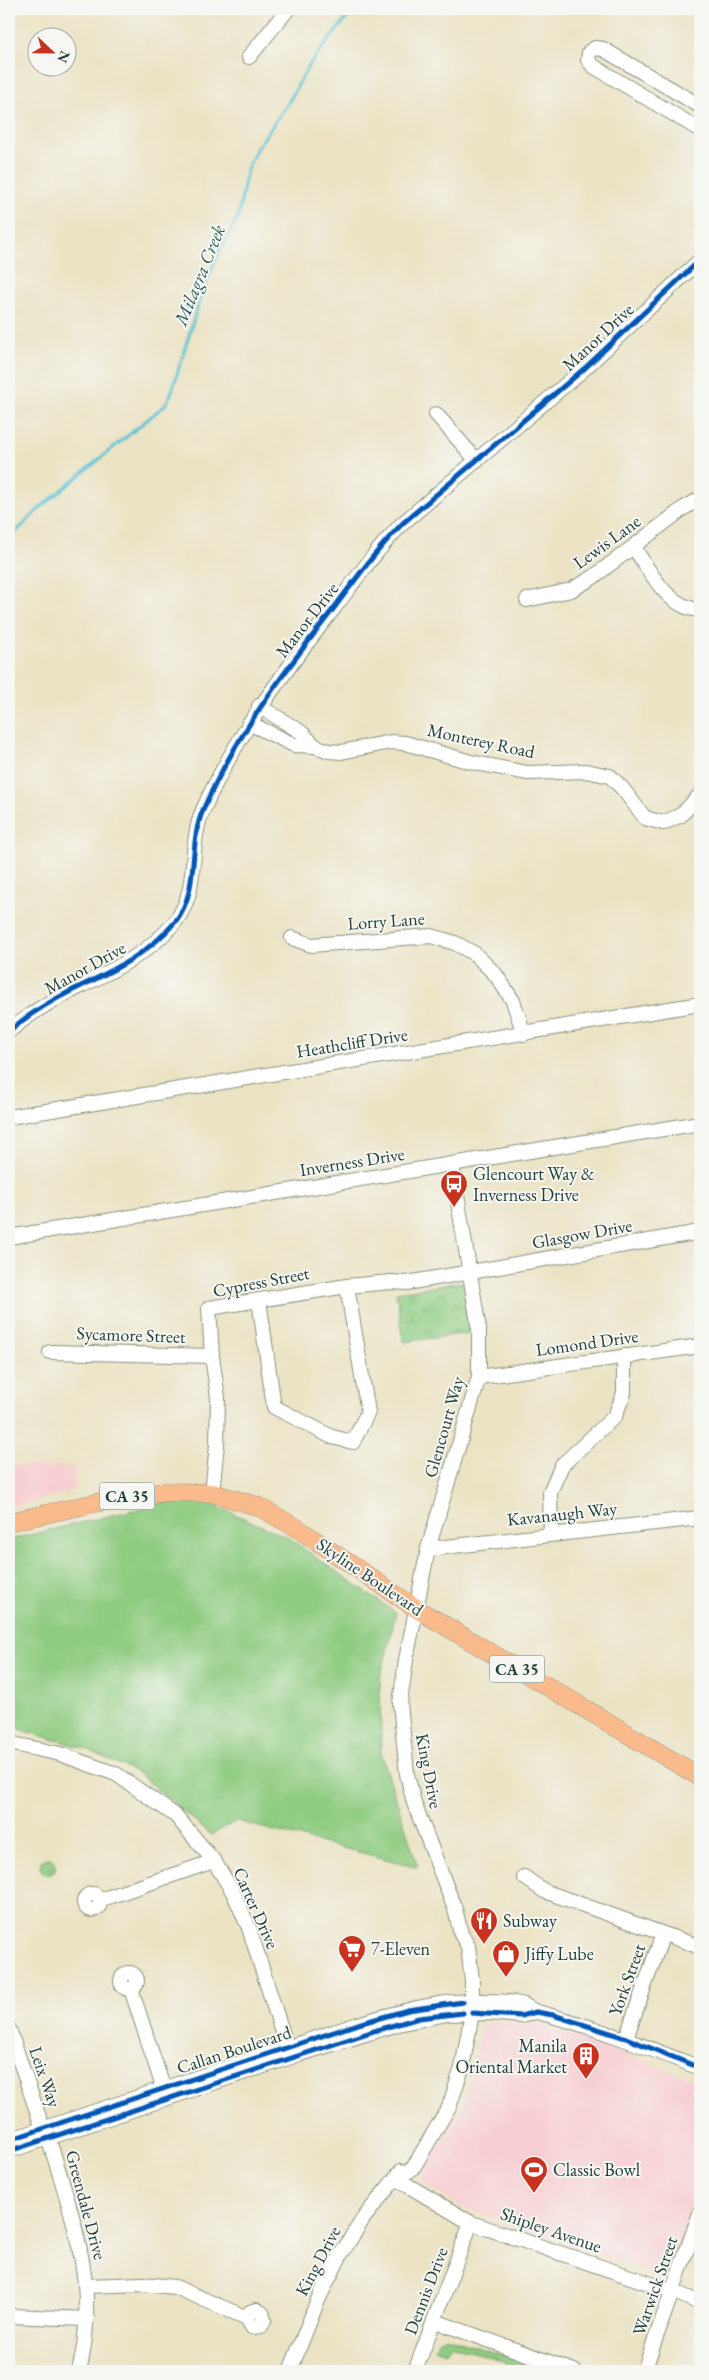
<svg xmlns="http://www.w3.org/2000/svg" width="709" height="2380" viewBox="0 0 709 2380" font-family="'EB Garamond',serif">
	<style>
		.built { fill: #f7cfd2 }
		.green { fill: #8fcc81; stroke: #57845a }
		.park { fill: url(#park-tufts); stroke: #57845a }
		.lines { fill: none; stroke-linecap: round; stroke-linejoin: round }
		.stream { stroke: #5ac3d6; stroke-width: 3 }
		.minor-casing { stroke: #85907c; stroke-width: 16 }
		.major-casing { stroke: #85907c; stroke-width: 19 }
		.minor { stroke: #fff; stroke-width: 14 }
		.major { stroke: #fabb8c; stroke-width: 18 }
		.cycleway-casing { stroke: #f6f6f2; stroke-width: 8 }
		.cycleway { stroke: #0057b8; stroke-width: 5 }
		.labels { text-anchor: middle; stroke-width: 4; stroke-linejoin: round; paint-order: stroke }
		.shield { fill: #f6f6f2; stroke: #60746d; stroke-width: 1 }
		.shield-label { font-size: 16px; font-weight: bold; fill: #1f3d34 }
		.street-label { font-size: 18px; fill: #1f3d34; stroke: #f6f6f2 }
		.poi-label { font-size: 18px; fill: #1f3d34; stroke: #f6f6f2; text-anchor: start }
		.water-label { font-size: 19px; font-style: italic; fill: #2e5e5c; stroke: #f6f6f2 }
	</style>
	<defs>
		<pattern id="park-tufts" width="24" height="20" patternUnits="userSpaceOnUse" patternTransform="scale(1.25)"><rect width="24" height="20" fill="#8fcc81"/><path d="M3 7l-1-3M5 7V3M7 7l1-3M15 17l-1-3M17 17v-4M19 17l1-3" fill="none" stroke="#74a76a"/></pattern>
	</defs>
	<rect width="100%" height="100%" fill="#f6f6f2"/>
	<filter id="ink" filterUnits="userSpaceOnUse"><feTurbulence type="fractalNoise" baseFrequency=".02" numOctaves="2"/><feDisplacementMap in="SourceGraphic" scale="10" xChannelSelector="R" yChannelSelector="G"/><feConvolveMatrix kernelMatrix="1 2 1 2 8 2 1 2 1" color-interpolation-filters="sRGB"/></filter>
	<filter id="wash" filterUnits="userSpaceOnUse"><feTurbulence type="fractalNoise" baseFrequency=".0096" numOctaves="4" result="noise"/><feDisplacementMap in="SourceGraphic" scale="20" xChannelSelector="R" yChannelSelector="G"/><feGaussianBlur stdDeviation="1.12" result="paint"/><feColorMatrix in="noise" values="0 0 0 0 0 0 0 0 0 0 0 0 0 0 0 0 0 1.4 0 .05"/><feComposite in="paint" operator="in"/></filter>
	<g filter="url(#wash)">
		<rect width="100%" height="100%" fill="#ebe3c4"/>
		<g class="built">
			<path d="M9,1465L75,1467V1490L9,1507Z"/>
			<path d="M492,2021L544,2025L700,2082V2186L667,2279L460,2206L423,2184L422,2173L460,2114L472,2073L479,2029Z"/>
		</g>
		<g class="green">
			<path d="M175,1500L204,1501L287,1537L396,1613L380,1679L381,1752L418,1867L236,1821L211,1835L138,1773L86,1749L9,1726V1540Z"/>
			<path d="M445,2336L533,2366L531,2371L451,2344L446,2352L435,2348L438,2340Z"/>
		</g>
		<g class="park">
			<path d="M463,1282L469,1333L404,1342L396,1292Z"/>
			<circle cx="48" cy="1866" r="8"/>
		</g>
		<g class="lines">
			<path class="stream" d="M9,539L40,508L165,405L171,394L199,302L217,256L238,217L247,169L258,146L287,105L309,65L354,9"/>
		</g>
	</g>
	<g filter="url(#ink)">
		<g class="lines">
			<defs>
				<g id="minor">
					<path d="M249,57L288,9"/>
					<path d="M700,106L603,49L595,48L589,52L588,60L593,66L700,130"/>
					<path d="M436,414L477,461"/>
					<path d="M634,548C652,573 666,607 700,610"/>
					<path d="M527,600L571,590L592,578L684,508L700,499"/>
					<path d="M259,706L301,732L315,746"/>
					<path d="M249,723L294,745L315,746L329,751L341,752L391,742L405,743L471,762L527,773L586,771L610,776L622,788L645,818L663,823L681,815L700,795"/>
					<path d="M292,938L311,945L431,936L455,943L475,954L496,975L513,1001L524,1034"/>
					<path d="M9,1031C27,1016 47,1003 69,992C107,973 147,956 175,922C201,888 187,847 203,810C236,735 284,672 334,608C356,579 377,549 403,523L585,368L700,260"/>
					<path d="M9,1117L700,1004"/>
					<path d="M9,1237L700,1123"/>
					<path d="M259,1300L274,1407L332,1437L353,1442L368,1412L347,1286"/>
					<path d="M50,1352L212,1356"/>
					<path d="M479,1377L700,1346"/>
					<path d="M212,1493L217,1444L218,1398L212,1356L209,1308L347,1286L391,1282L407,1283L700,1232"/>
					<path d="M551,1534L550,1492L562,1465L615,1416L624,1393V1356"/>
					<path d="M428,1549L700,1518"/>
					<path d="M9,1743L60,1754L116,1774L176,1816L214,1861L233,1892L249,1928L287,2047L293,2051"/>
					<path d="M524,1877L544,1891L700,1947"/>
					<circle cx="92" cy="1902" r="8"/>
					<path d="M100,1900L214,1861"/>
					<circle cx="129" cy="1981" r="8"/>
					<path d="M131,1989L163,2087V2096"/>
					<path d="M9,2029L43,2129L48,2137C72,2214 100,2290 79,2371"/>
					<path d="M626,2038L663,1934"/>
					<path d="M9,2140L358,2024C399,2012 443,1999 486,2001C497,2001 513,2001 524,2005C528,2007 532,2011 537,2012C593,2026 646,2047 700,2068"/>
					<path d="M9,2151L297,2055L398,2024L447,2014L487,2013L521,2016L536,2012"/>
					<path d="M397,2179L413,2168L449,2107L462,2068L472,2013V1980L468,1946L461,1934L455,1909L414,1803L407,1774L400,1703L406,1660L428,1549L479,1377V1329L452,1165"/>
					<path d="M397,2179L471,2223L672,2291L700,2303"/>
					<path d="M86,2286L142,2284L175,2287L247,2318L252,2327L261,2326L264,2320L262,2313L257,2310L250,2312L247,2318"/>
					<path d="M9,2316L87,2319"/>
					<path d="M435,2321L574,2371"/>
					<path d="M290,2371L318,2300L341,2254L363,2219L401,2171"/>
					<path d="M415,2371L471,2223"/>
					<path d="M644,2371L700,2213"/>
				</g>
				<path id="major" d="M9,1522L123,1497L167,1492L212,1493L257,1506L297,1528L417,1609L700,1777"/>
			</defs>
			<use href="#minor" class="minor-casing"/>
			<use href="#major" class="major-casing"/>
			<use href="#minor" class="minor"/>
			<use href="#major" class="major"/>
			<defs>
				<g id="cycleway">
					<path d="M9,1031C27,1016 47,1003 69,992C107,973 147,956 175,922C201,888 187,847 203,810C236,735 284,672 334,608C356,579 377,549 403,523L585,368L700,260"/>
					<path d="M472,2013L521,2016L536,2012L553,2015L626,2038L700,2068"/>
					<path d="M9,2140L358,2024L408,2010L463,2002"/>
					<path d="M9,2151L377,2030L419,2018L463,2013"/>
				</g>
			</defs>
			<use href="#cycleway" class="cycleway-casing"/>
			<use href="#cycleway" class="cycleway"/>
		</g>
	</g>
	<defs>
		<symbol id="bus-pin" viewBox="-11 -11 22 30"><path d="M0 17L-7.5 6A9.5 9.5 0 1 1 7.5 6Z" fill="#c8321e" stroke="#f6f6f2"/><path d="M-5-6H5V4H4V6H2V4H-2V6H-4V4H-5ZM-3.5-4V0h7V-4ZM-3.5 1.2v1.5H-2V1.2ZM2 1.2v1.5H3.5V1.2Z" fill="#fff"/></symbol>
		<symbol id="restaurant-pin" viewBox="-11 -11 22 30"><path d="M0 17L-7.5 6A9.5 9.5 0 1 1 7.5 6Z" fill="#c8321e" stroke="#f6f6f2"/><path d="M-5-6h1v4h1v-4h1v4h1v-4h1v5L-1.5 .5V6h-2V.5L-5-1ZM5-6V6H3V1.5H1.5Q1.5-4 5-6Z" fill="#fff"/></symbol>
		<symbol id="supermarket-pin" viewBox="-11 -11 22 30"><path d="M0 17L-7.5 6A9.5 9.5 0 1 1 7.5 6Z" fill="#c8321e" stroke="#f6f6f2"/><path d="M-6-5.5h2.5l.6 2H6L4.5 2H-2.5L-4.4-4H-6ZM-1.5 3.2a1.3 1.3 0 1 0 .1 0ZM3 3.2a1.3 1.3 0 1 0 .1 0Z" fill="#fff"/></symbol>
		<symbol id="shop-pin" viewBox="-11 -11 22 30"><path d="M0 17L-7.5 6A9.5 9.5 0 1 1 7.5 6Z" fill="#c8321e" stroke="#f6f6f2"/><path d="M-5-2.5h2.3a2.7 3.5 0 0 1 5.4 0H5L5.5 6h-11ZM-1.5-2.5h3a1.5 2.3 0 0 0-3 0Z" fill="#fff"/></symbol>
		<symbol id="building-pin" viewBox="-11 -11 22 30"><path d="M0 17L-7.5 6A9.5 9.5 0 1 1 7.5 6Z" fill="#c8321e" stroke="#f6f6f2"/><path d="M-4-6H4V6H1V3H-1V6H-4ZM-2.5-4.3h1.7v1.8h-1.7ZM.8-4.3h1.7v1.8H.8ZM-2.5-1h1.7V.8h-1.7ZM.8-1h1.7V.8H.8Z" fill="#fff"/></symbol>
		<symbol id="stadium-pin" viewBox="-11 -11 22 30"><path d="M0 17L-7.5 6A9.5 9.5 0 1 1 7.5 6Z" fill="#c8321e" stroke="#f6f6f2"/><path d="M0-5a6.5 5 0 1 0 0 10a6.5 5 0 1 0 0-10ZM-3.5-1.8h7v3.6h-7Z" fill="#fff"/></symbol>
	</defs>
	<g fill-rule="evenodd">
		<use href="#bus-pin" x="438" y="1168" width="32" height="43"/>
		<use href="#restaurant-pin" x="468" y="1905" width="32" height="43"/>
		<use href="#supermarket-pin" x="336" y="1933" width="32" height="43"/>
		<use href="#shop-pin" x="490" y="1938" width="32" height="43"/>
		<use href="#building-pin" x="570" y="2040" width="32" height="43"/>
		<use href="#stadium-pin" x="518" y="2154" width="32" height="43"/>
	</g>
	<g class="labels">
		<g class="shield">
			<rect x="99.5" y="1482.5" width="55" height="27" rx="4"/>
			<rect x="489.5" y="1655.5" width="55" height="27" rx="4"/>
		</g>
		<g class="shield-label">
			<text x="127" y="1502">CA 35</text>
			<text x="517" y="1675">CA 35</text>
		</g>
		<g class="street-label">
			<text transform="translate(598 337) rotate(-43)" y="6">Manor Drive</text>
			<text transform="translate(607 542) rotate(-36)" y="6">Lewis Lane</text>
			<text transform="translate(307 620) rotate(-52)" y="6">Manor Drive</text>
			<text transform="translate(481 741) rotate(12)" y="6">Monterey Road</text>
			<text transform="translate(386 921) rotate(-4)" y="6">Lorry Lane</text>
			<text transform="translate(85 968) rotate(-29)" y="6">Manor Drive</text>
			<text transform="translate(352 1043) rotate(-9)" y="6">Heathcliff Drive</text>
			<text transform="translate(352 1162) rotate(-9)" y="6">Inverness Drive</text>
			<text transform="translate(582 1234) rotate(-10)" y="6">Glasgow Drive</text>
			<text transform="translate(261 1282) rotate(-11)" y="6">Cypress Street</text>
			<text transform="translate(131 1335) rotate(2)" y="6">Sycamore Street</text>
			<text transform="translate(587 1343) rotate(-8)" y="6">Lomond Drive</text>
			<text transform="translate(444 1427) rotate(-74)" y="6">Glencourt Way</text>
			<text transform="translate(562 1514) rotate(-6)" y="6">Kavanaugh Way</text>
			<text transform="translate(370 1577) rotate(34)" y="6">Skyline Boulevard</text>
			<text transform="translate(429 1771) rotate(79)" y="6">King Drive</text>
			<text transform="translate(256 1908) rotate(66)" y="6">Carter Drive</text>
			<text transform="translate(627 1980) rotate(-70)" y="6">York Street</text>
			<text transform="translate(234 2050) rotate(-18)" y="6">Callan Boulevard</text>
			<text transform="translate(45 2077) rotate(71)" y="6">Leix Way</text>
			<text transform="translate(86 2205) rotate(75)" y="6">Greendale Drive</text>
			<text transform="translate(551 2230) rotate(19)" y="6">Shipley Avenue</text>
			<text transform="translate(318 2261) rotate(-62)" y="6">King Drive</text>
			<text transform="translate(655 2286) rotate(-71)" y="6">Warwick Street</text>
			<text transform="translate(426 2291) rotate(-69)" y="6">Dennis Drive</text>
		</g>
		<g class="poi-label">
			<text x="473" y="1180">Glencourt Way &amp;<tspan x="473" dy="21">Inverness Drive</tspan></text>
			<text x="503" y="1927">Subway</text>
			<text x="371" y="1955">7-Eleven</text>
			<text x="525" y="1960">Jiffy Lube</text>
			<text x="567" y="2052" text-anchor="end">Manila<tspan x="567" dy="21">Oriental Market</tspan></text>
			<text x="553" y="2176">Classic Bowl</text>
		</g>
		<g class="water-label">
			<text transform="translate(199 275) rotate(-68)" y="7">Milagra Creek</text>
		</g>
	</g>
	<rect width="709" height="2380" fill="none" stroke="#f6f6f2" stroke-width="30"/>
	<g transform="translate(52 52) rotate(112)"><circle r="24" fill="#f6f6f2" stroke="#a0aca6"/>
	<path d="M0-4L9 19L0 12L-9 19Z" fill="#c8321e"/>
	<text y="-8" font-size="14" font-weight="bold" text-anchor="middle" fill="#1f3d34">N</text>
	</g>
</svg>
